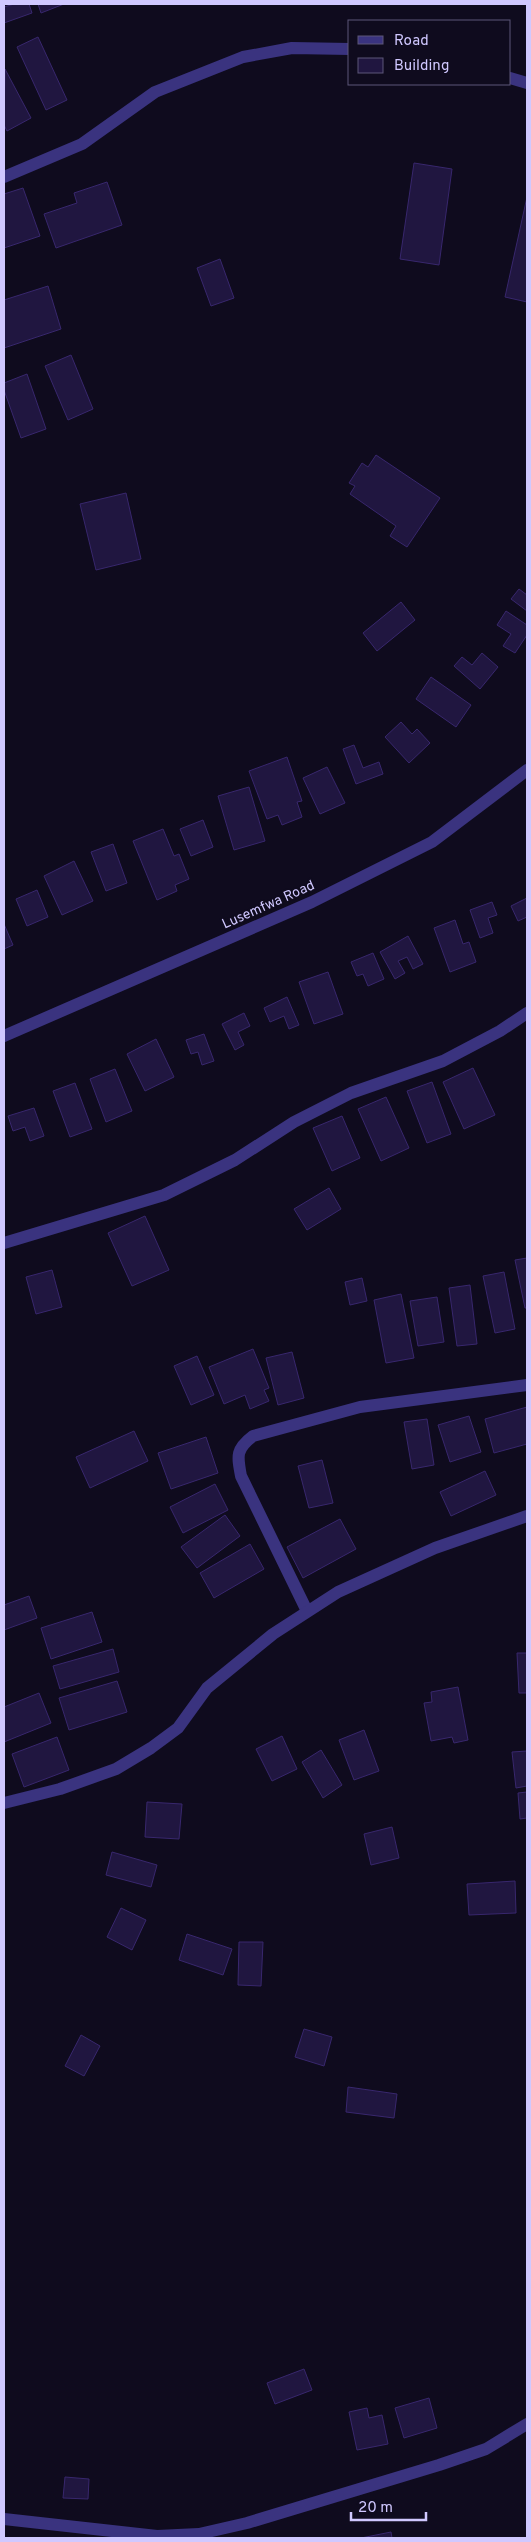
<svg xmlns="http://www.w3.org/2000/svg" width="531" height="2542" viewBox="0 0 531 2542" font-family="Overpass,sans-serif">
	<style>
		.building { fill: #201640; stroke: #38276d }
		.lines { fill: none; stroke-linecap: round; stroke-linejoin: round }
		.minor { stroke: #3a337f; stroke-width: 12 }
		.labels { text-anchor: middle; stroke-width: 4; stroke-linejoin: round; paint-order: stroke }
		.street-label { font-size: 14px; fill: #d0c8ff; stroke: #0f0b1e }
	</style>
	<rect width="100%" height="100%" fill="#0f0b1e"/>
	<g class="building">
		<path d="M14,4H29L32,13L4,23V7Z"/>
		<path d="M38,4H64L41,13Z"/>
		<path d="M38,37L67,100L46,110L17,47Z"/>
		<path d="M5,69L31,118L7,131L4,125Z"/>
		<path d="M414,163L452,169L439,265L400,259Z"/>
		<path d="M107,182L122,225L56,248L44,214L77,203L74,193Z"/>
		<path d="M23,188L40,236L4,248V194Z"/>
		<path d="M527,197V302L505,297Z"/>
		<path d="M220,259L234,298L211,306L197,268Z"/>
		<path d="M48,286L61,329L4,348V300Z"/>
		<path d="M71,355L93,409L68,420L45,366Z"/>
		<path d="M27,374L46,429L21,438L4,390V383Z"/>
		<path d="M376,455L440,498L407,547L390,536L396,526L350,494L355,486L349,483L362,463L368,467Z"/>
		<path d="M126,493L141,559L96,570L80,504Z"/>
		<path d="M519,589L527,595V611L511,599Z"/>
		<path d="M401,602L415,620L377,651L363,633Z"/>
		<path d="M506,611L527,625V635L515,653L503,646L511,634L497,625Z"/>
		<path d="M482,653L498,667L480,689L454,666L462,657L472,665Z"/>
		<path d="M431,677L471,705L456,727L416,699Z"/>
		<path d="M401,722L412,734L417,729L430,743L409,763L385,737Z"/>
		<path d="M354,745L363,768L379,762L383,774L356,784L343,749Z"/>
		<path d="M287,757L302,801L297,802L302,817L282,825L278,815L267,819L249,771Z"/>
		<path d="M327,767L345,803L320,814L303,778Z"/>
		<path d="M249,787L265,841L234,850L218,796Z"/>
		<path d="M203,820L213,847L191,856L180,829Z"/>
		<path d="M163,829L174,856L179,854L189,879L175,885L177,891L157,900L133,841Z"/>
		<path d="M113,844L127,883L106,891L91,852Z"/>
		<path d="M74,861L93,901L62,915L44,876Z"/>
		<path d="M37,890L48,917L27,926L16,899Z"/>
		<path d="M527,898V917L518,921L511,906Z"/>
		<path d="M492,902L497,915L488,918L493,933L480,938L470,910Z"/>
		<path d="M455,920L463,944L469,942L476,962L450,972L434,928Z"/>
		<path d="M4,924L13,945L4,949Z"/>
		<path d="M408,936L423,964L413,969L407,957L398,961L405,973L395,979L380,952Z"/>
		<path d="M373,953L384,979L368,986L363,974L357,976L351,962Z"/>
		<path d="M328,972L343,1014L314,1024L299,982Z"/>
		<path d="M287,997L299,1025L289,1029L284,1016L270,1022L264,1008Z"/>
		<path d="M244,1013L250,1026L238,1032L244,1045L235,1050L222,1024Z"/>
		<path d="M204,1034L214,1061L202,1065L198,1052L191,1054L186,1040Z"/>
		<path d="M156,1039L174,1077L145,1091L127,1054Z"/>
		<path d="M473,1068L495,1115L464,1129L443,1082Z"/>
		<path d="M115,1069L132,1111L106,1122L90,1079Z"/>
		<path d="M432,1082L451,1134L427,1143L407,1091Z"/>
		<path d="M75,1083L92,1129L70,1137L53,1091Z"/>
		<path d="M386,1097L409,1148L381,1161L358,1109Z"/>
		<path d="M34,1108L44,1136L30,1141L25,1127L13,1131L8,1116Z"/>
		<path d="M342,1116L360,1158L332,1171L313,1128Z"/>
		<path d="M329,1188L341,1209L307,1230L294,1209Z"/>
		<path d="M145,1216L169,1270L132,1286L108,1233Z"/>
		<path d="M527,1258V1308H525L515,1260Z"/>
		<path d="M52,1270L62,1307L36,1314L26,1277Z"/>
		<path d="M504,1272L515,1329L495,1333L483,1276Z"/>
		<path d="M362,1278L367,1301L350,1305L345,1282Z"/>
		<path d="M470,1285L477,1344L457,1346L449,1288Z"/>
		<path d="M401,1294L414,1358L386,1363L374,1300Z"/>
		<path d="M437,1297L444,1342L418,1346L410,1301Z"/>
		<path d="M253,1349L269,1388L264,1390L269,1401L250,1409L245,1395L224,1404L209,1367Z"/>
		<path d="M292,1352L304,1398L278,1405L266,1358Z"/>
		<path d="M197,1356L214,1395L191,1405L174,1366Z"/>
		<path d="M527,1407V1444L494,1453L485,1419Z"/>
		<path d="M469,1416L481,1452L450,1462L438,1425Z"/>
		<path d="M427,1419L434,1465L412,1469L404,1422Z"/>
		<path d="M134,1431L148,1461L90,1488L76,1457Z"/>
		<path d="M206,1437L218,1473L171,1489L158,1453Z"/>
		<path d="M322,1460L333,1503L309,1508L298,1466Z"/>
		<path d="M485,1471L496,1495L451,1516L440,1492Z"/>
		<path d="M215,1484L228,1510L183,1533L170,1507Z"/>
		<path d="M225,1515L240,1536L197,1568L181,1547Z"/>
		<path d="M340,1519L356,1549L303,1578L287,1547Z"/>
		<path d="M250,1544L264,1569L214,1598L200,1573Z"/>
		<path d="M29,1596L37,1618L4,1630V1605Z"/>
		<path d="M92,1612L102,1642L51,1659L41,1628Z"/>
		<path d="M113,1649L119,1672L60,1689L53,1666Z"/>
		<path d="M517,1653H527V1693H519Z"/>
		<path d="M117,1681L127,1712L69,1730L59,1698Z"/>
		<path d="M458,1687L468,1740L454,1743L452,1737L431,1741L424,1703L432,1702L431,1692Z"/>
		<path d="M39,1693L51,1723L4,1742V1707Z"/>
		<path d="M364,1730L379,1771L354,1780L339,1740Z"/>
		<path d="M282,1736L297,1769L272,1781L256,1749Z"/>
		<path d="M57,1737L69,1770L24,1787L12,1754Z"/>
		<path d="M321,1750L342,1785L323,1798L302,1762Z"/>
		<path d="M527,1751V1786L516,1788L512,1752Z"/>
		<path d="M527,1792V1818L520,1819L518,1793Z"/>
		<path d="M147,1802L182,1804L179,1839L145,1837Z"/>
		<path d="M392,1827L399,1858L371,1865L364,1834Z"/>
		<path d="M112,1852L157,1865L151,1887L106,1875Z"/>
		<path d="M515,1881L516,1913L469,1915L467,1884Z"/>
		<path d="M121,1908L146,1920L132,1950L107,1937Z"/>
		<path d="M187,1934L232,1949L223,1975L179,1960Z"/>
		<path d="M239,1942H263L261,1986L238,1985Z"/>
		<path d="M304,2029L332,2037L324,2066L295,2057Z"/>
		<path d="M81,2035L100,2046L84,2076L65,2066Z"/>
		<path d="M348,2087L397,2094L394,2118L346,2112Z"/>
		<path d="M304,2369L312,2390L275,2404L267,2383Z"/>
		<path d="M429,2398L437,2428L404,2438L395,2408Z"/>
		<path d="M367,2408L369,2418L382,2415L388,2444L357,2450L349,2412Z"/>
		<path d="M65,2477L89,2479L88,2499L63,2498Z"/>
		<path d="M391,2532L392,2538H361Z"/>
	</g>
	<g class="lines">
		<g class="minor">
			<path d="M510,78L527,83"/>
			<path d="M4,177L82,144L155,92L243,57L292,48L350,49"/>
			<path d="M4,1036L312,902L432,842L527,770"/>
			<path d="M4,1243L164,1195L235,1160L294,1122L351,1093L443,1061L500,1031L527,1013"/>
			<path d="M307,1611L241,1476C237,1455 236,1449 253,1436L360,1407L527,1385"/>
			<path d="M4,1803L60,1789L116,1769L151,1748L178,1728L207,1688L273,1634L338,1592L435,1548L527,1516"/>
			<path d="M4,2519L157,2536L199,2534L247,2523L439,2465L486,2449L527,2424"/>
		</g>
	</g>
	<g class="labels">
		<g class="street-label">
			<text transform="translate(268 904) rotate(-24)" y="5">Lusemfwa Road</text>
		</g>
	</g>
	<rect width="531" height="2542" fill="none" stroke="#d0c8ff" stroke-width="10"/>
	<rect x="348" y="20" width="162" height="65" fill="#0f0b1e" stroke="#5c5778"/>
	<rect x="358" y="36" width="25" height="8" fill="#3a337f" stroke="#5c5778"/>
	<text x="394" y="45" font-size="15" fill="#d0c8ff">Road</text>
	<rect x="358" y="58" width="25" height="15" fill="#201640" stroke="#5c5778"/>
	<text x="394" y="70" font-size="15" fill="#d0c8ff">Building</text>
	<path d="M351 2512v8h75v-8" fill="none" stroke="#d0c8ff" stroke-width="2.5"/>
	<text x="358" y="2512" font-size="15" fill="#d0c8ff" stroke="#0f0b1e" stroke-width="4" paint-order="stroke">20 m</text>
</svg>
